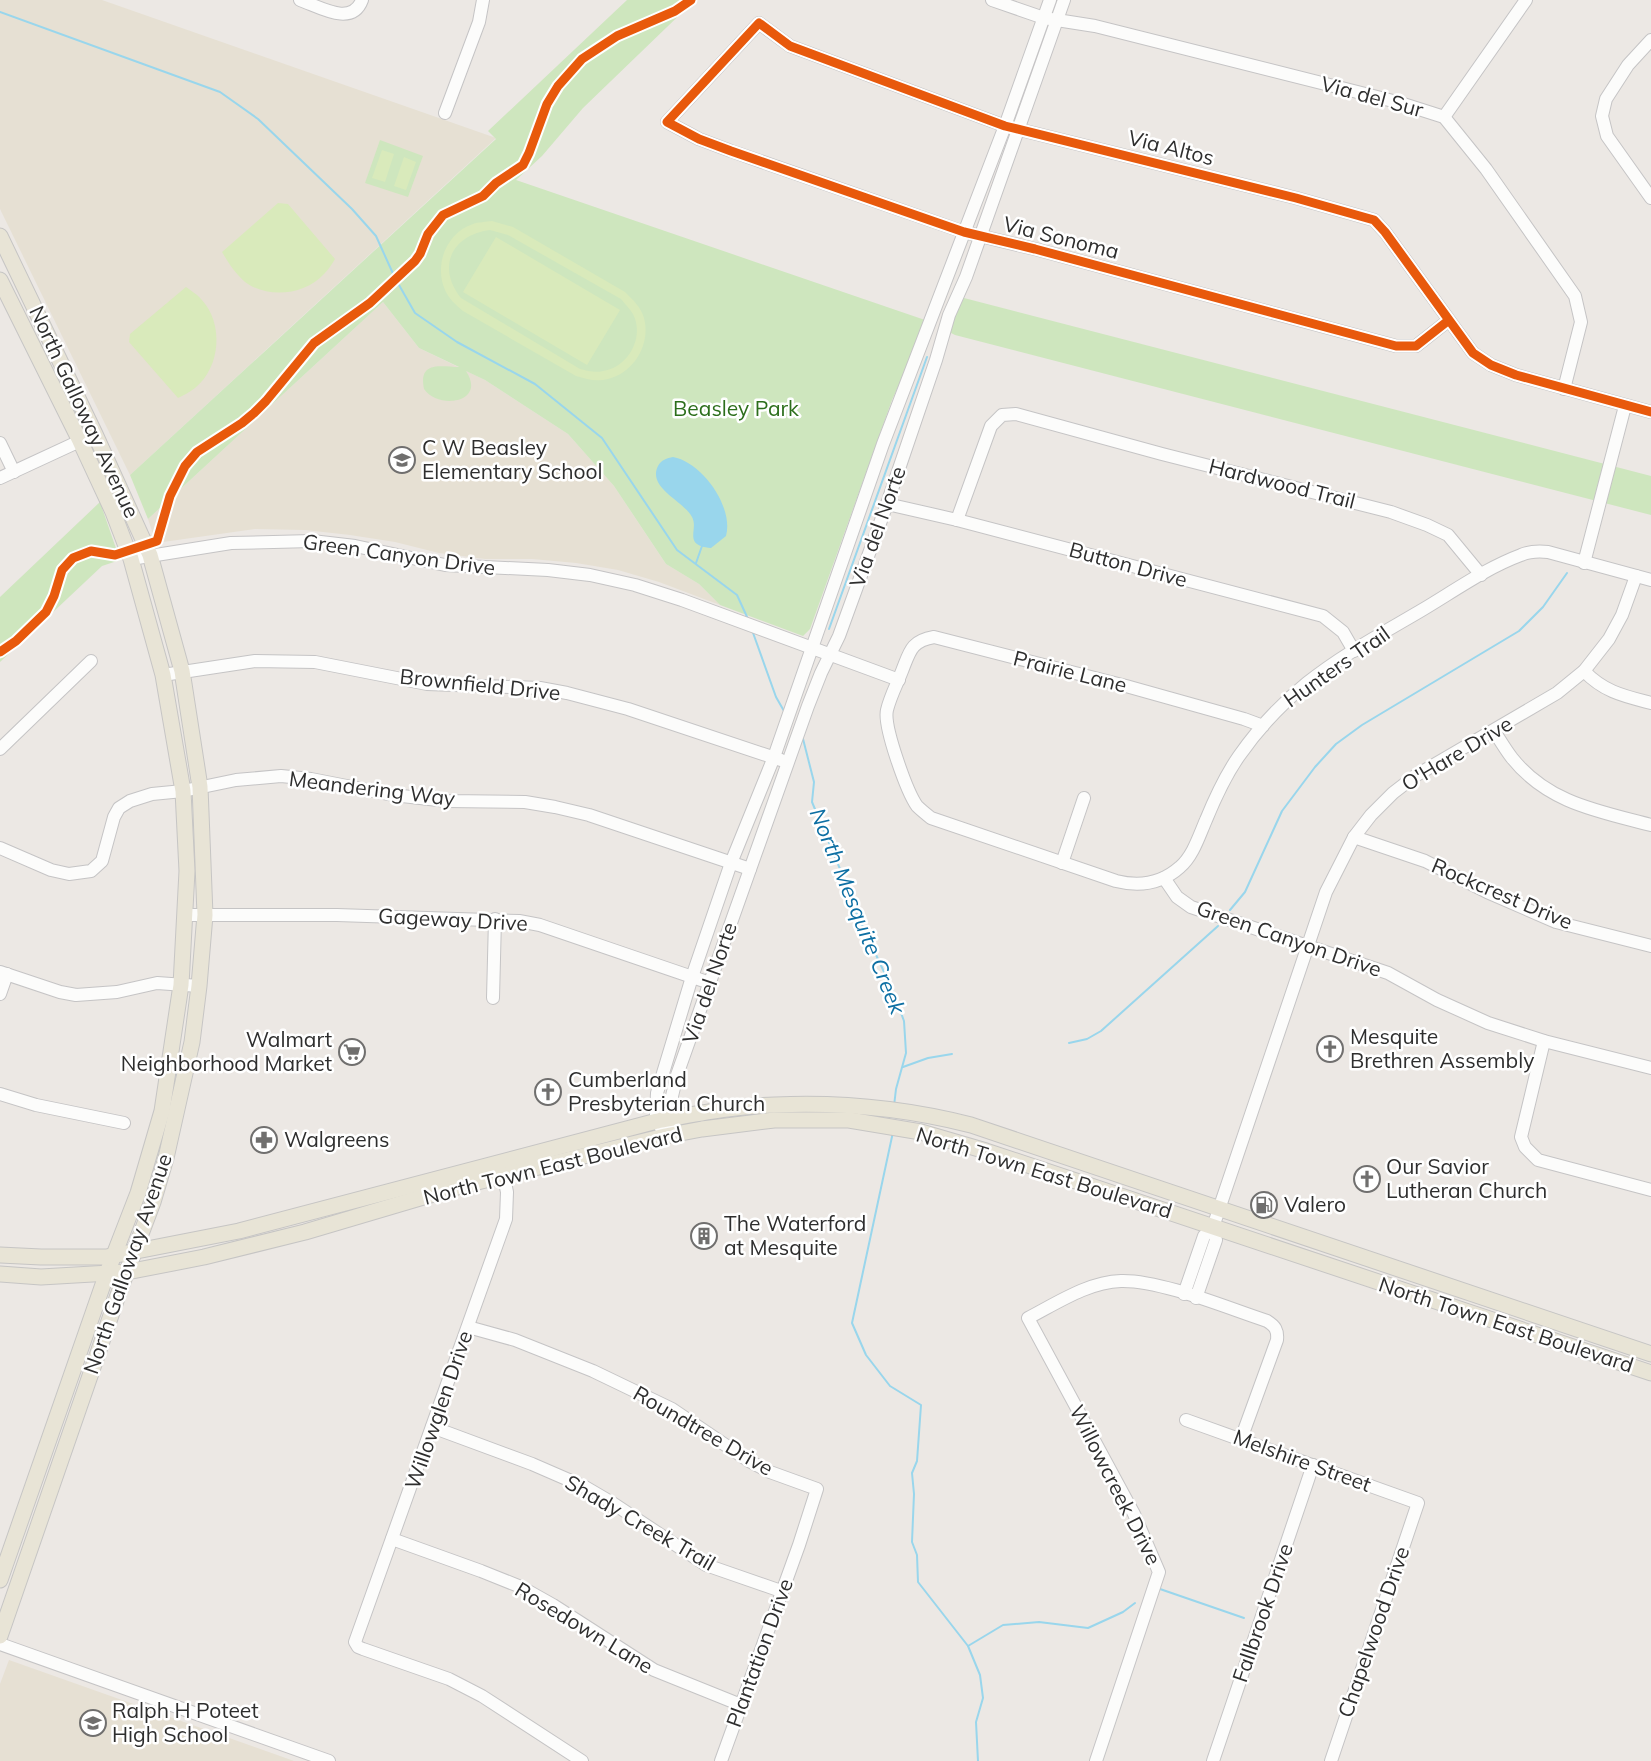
<svg xmlns="http://www.w3.org/2000/svg" width="1651" height="1761" viewBox="0 0 1651 1761" font-family="Mulish,sans-serif">
	<style>
		.education { fill: #e6e0d3 }
		.green { fill: #cee6be }
		.pitch { fill: #d9eabb; fill-rule: evenodd }
		.water { fill: #99d6ec }
		.lines { fill: none; stroke-linecap: round; stroke-linejoin: round }
		.stream { stroke: #99d6ec; stroke-width: 2 }
		.minor-casing { stroke: #c5c4c5; stroke-width: 14 }
		.major-casing { stroke: #c6c5c4; stroke-width: 17 }
		.minor { stroke: #fcfcfb; stroke-width: 12 }
		.major { stroke: #e8e4d6; stroke-width: 15 }
		.cycleway-casing { stroke: #fff; stroke-width: 13 }
		.cycleway { stroke: #e8590c; stroke-width: 9 }
		.labels { text-anchor: middle; stroke-width: 5; stroke-linejoin: round; paint-order: stroke }
		.street-label { font-size: 21px; fill: #2e2e2e; stroke: #fff }
		.park-label { font-size: 21px; fill: #2c6e1b; stroke: #fff }
		.poi-label { font-size: 21px; fill: #2e2e2e; stroke: #fff; text-anchor: start }
		.water-label { font-size: 22px; font-style: italic; fill: #0d6fa3; stroke: #fff }
	</style>
	<rect width="100%" height="100%" fill="#ece8e4"/>
	<g class="education">
		<path d="M0,0H102L496,138L130,475L0,209Z"/>
		<path d="M383,302L419,348L485,380L568,434L614,486L666,564L699,584L720,605L659,582L618,570L576,563L532,559H485L439,553L395,542L350,535L305,530L255,529L156,543L148,519Z"/>
		<path d="M9,1660L294,1761H0V1684Z"/>
	</g>
	<g class="green">
		<path d="M627,0H695L583,108L542,156L516,180L925,320L918,342L892,400L810,629L803,636L720,605L699,584L666,564L614,486L568,434L485,380L466,371C487,403 438,410 424,389C418,360 442,367 459,367L419,348L383,302L148,519L130,475L496,139L488,131Z"/>
		<path d="M380,140L423,156L408,197L365,183Z"/>
		<path d="M964,298L1651,476V515L955,335L949,332L960,300Z"/>
		<path d="M100,502L120,560L102,566L0,662V597Z"/>
	</g>
	<g class="pitch">
		<path d="M382,150L394,154L385,182L372,178Z"/>
		<path d="M404,157L416,162L406,190L394,186Z"/>
		<path d="M278,203L288,204L335,259C332,264 328,270 324,274C305,295 268,299 245,282C235,273 229,264 222,252Z"/>
		<path d="M492,221L513,227L625,292C633,300 641,307 644,318C651,344 634,373 608,379C597,382 586,379 576,376L463,311C456,305 449,299 445,290C434,265 446,233 473,224C478,222 486,222 492,221ZM490,230L508,235L621,299C625,304 630,309 633,314C645,337 628,368 603,371C595,373 588,371 580,369L461,298C436,267 452,235 490,230Z"/>
		<path d="M496,237L620,310L587,365L463,292Z"/>
		<path d="M186,287C191,291 197,294 201,299C224,323 221,367 195,388C190,392 184,395 178,398L129,342L130,334Z"/>
	</g>
	<path class="water" d="M673,457C702,462 734,507 726,536L711,548C682,545 699,530 692,517C684,501 647,488 658,466C661,460 667,458 673,457Z"/>
	<g class="lines">
		<g class="stream">
			<path d="M0,12L220,92L258,119L352,209L376,236L395,278L415,313L457,342L535,384L602,438L677,550L737,595L748,619"/>
			<path d="M696,563L702,546"/>
			<path d="M829,629L927,357"/>
			<path d="M752,630L776,697L784,711"/>
			<path d="M802,735L814,782L812,802L840,869L841,880L892,989L904,1021L906,1053L896,1089L894,1106"/>
			<path d="M1230,910L1245,892L1282,811L1315,767L1336,744L1362,725L1519,631L1543,607L1567,573"/>
			<path d="M1069,1043L1087,1039L1101,1031L1218,926"/>
			<path d="M903,1067L928,1058L952,1054"/>
			<path d="M893,1132L852,1323L866,1355L890,1386L921,1405L917,1461L912,1473L914,1494L912,1542L917,1555L918,1582L968,1646L980,1675L983,1698L976,1722L978,1761"/>
			<path d="M1160,1589L1244,1618"/>
			<path d="M968,1646L1003,1625L1039,1622L1088,1628L1123,1612L1135,1603"/>
		</g>
		<defs>
			<g id="minor">
				<path d="M300,0C320,7 352,27 362,0"/>
				<path d="M992,0L1044,18L1095,26L1397,102L1444,117L1486,169L1575,296L1581,322L1564,389"/>
				<path d="M1651,40L1628,65L1606,99L1602,116L1607,136L1651,198"/>
				<path d="M445,113L479,22L483,0"/>
				<path d="M1444,117L1526,0"/>
				<path d="M1449,320L1416,346H1396L1035,249L964,232L731,151L699,139L667,122L759,23L790,46L1005,126L1296,198L1374,220L1385,232L1473,353L1491,365L1516,375L1651,412"/>
				<path d="M0,443L14,472"/>
				<path d="M0,478L95,434"/>
				<path d="M887,504L957,520L1323,616L1343,632L1354,651"/>
				<path d="M957,520L991,426L1002,415L1016,414L1162,454L1391,512L1427,525L1448,535L1481,575"/>
				<path d="M131,559L231,543L312,541L355,546L445,565L548,570L590,575L635,585L682,600L899,680"/>
				<path d="M1584,563L1625,406"/>
				<path d="M1584,671C1604,692 1624,696 1651,703"/>
				<path d="M163,675L255,661L315,662L427,684L540,688L567,693L628,709L781,760"/>
				<path d="M1263,726L1244,719L1126,686L934,637C911,641 910,651 902,671C897,684 890,697 887,710C883,726 907,792 917,806C921,810 926,814 931,818L1116,881C1140,887 1161,884 1180,867C1193,856 1199,836 1206,820C1215,798 1225,776 1239,756C1258,729 1281,704 1307,683C1342,655 1383,633 1422,610C1454,591 1486,568 1521,555C1530,551 1538,551 1548,552L1651,580"/>
				<path d="M1494,731C1500,740 1505,749 1512,758C1548,803 1598,811 1651,825"/>
				<path d="M0,749L91,661"/>
				<path d="M1354,837L1425,861L1487,892L1556,922L1651,946"/>
				<path d="M0,848L51,870L69,874L91,871L102,861L114,817L119,808L130,801L152,794L183,791L236,780L281,776L311,779L393,795L447,801L525,802L555,807L589,815L750,869"/>
				<path d="M1062,863L1084,798"/>
				<path d="M1164,878L1177,897L1191,907L1388,973L1437,1000L1488,1023L1544,1041L1651,1068"/>
				<path d="M186,915H337L519,921L540,925L710,983"/>
				<path d="M0,972L60,992L76,995L117,992L157,983L199,986"/>
				<path d="M0,994L7,974"/>
				<path d="M493,998L495,919"/>
				<path d="M1544,1041L1521,1137L1525,1147L1538,1160L1651,1190"/>
				<path d="M0,1094L36,1105L124,1123"/>
				<path d="M669,1127L672,1118V1096L677,1075L808,706L821,673L839,636L887,504L936,360L949,315L966,277L1064,0"/>
				<path d="M661,1128L656,1115L657,1093L692,977L731,863L774,757L883,444L1005,126L1050,0"/>
				<path d="M502,1169L507,1192L506,1219L355,1642L358,1647L363,1649L449,1679L482,1696L582,1761"/>
				<path d="M1184,1294L1204,1236L1213,1227L1326,892L1354,837L1371,815L1393,793L1415,776L1557,693L1584,671L1609,639L1622,615L1636,576"/>
				<path d="M1196,1298L1216,1240L1213,1227"/>
				<path d="M468,1327L515,1340L593,1371L672,1409L749,1461L770,1472L817,1489L799,1545L721,1761"/>
				<path d="M1186,1420L1418,1503L1331,1761"/>
				<path d="M432,1427L532,1464L585,1487L614,1504L706,1565L781,1591"/>
				<path d="M392,1539L481,1571L521,1587L553,1605L654,1670L741,1705"/>
				<path d="M0,1644L329,1761"/>
				<path d="M1096,1761L1159,1572L1134,1514L1028,1318C1057,1303 1088,1282 1121,1281C1161,1280 1227,1308 1267,1321C1275,1326 1278,1330 1277,1340L1241,1439"/>
				<path d="M1213,1761L1313,1465"/>
			</g>
			<g id="major">
				<path d="M0,236L95,434L150,555L182,671L200,787L205,915L199,986L192,1042L166,1158L153,1202L118,1295L0,1636"/>
				<path d="M0,280L80,441L113,512L131,559L163,675L183,791L187,871L181,985L162,1111L138,1193L107,1273L0,1580"/>
				<path d="M0,1255L41,1257H106L239,1231L657,1121C696,1114 735,1106 775,1105C840,1102 908,1109 971,1125L1651,1354"/>
				<path d="M0,1274L41,1277L127,1272L204,1257L305,1232L457,1187L665,1136L702,1129L774,1120H849L921,1132L986,1151L1651,1373"/>
			</g>
		</defs>
		<use href="#minor" class="minor-casing"/>
		<use href="#major" class="major-casing"/>
		<use href="#minor" class="minor"/>
		<use href="#major" class="major"/>
		<defs>
			<g id="cycleway">
				<path d="M1449,320L1416,346H1396L1035,249L964,232L731,151L699,139L667,122L759,23L790,46L1005,126L1296,198L1374,220L1385,232L1473,353L1491,365L1516,375L1651,412"/>
				<path d="M0,652L16,641L46,612L54,596L62,570L73,558L91,551L115,555L157,541L170,496L185,466L197,452L242,423L254,413L266,401L314,343L370,303L415,261L420,254L428,234L443,215L483,196L496,183L523,165L529,153L547,104L558,86L582,59L617,36L675,11L691,0"/>
			</g>
		</defs>
		<use href="#cycleway" class="cycleway-casing"/>
		<use href="#cycleway" class="cycleway"/>
	</g>
	<defs>
		<symbol id="school-ring" viewBox="-11 -11 22 22"><circle r="9.5" fill="#fff" stroke="#706f6e" stroke-width="1.5"/><path d="M0-5L7-2L0 1L-7-2ZM-4 1L0 2.5L4 1V4Q0 6-4 4Z" fill="#706f6e"/></symbol>
		<symbol id="church-ring" viewBox="-11 -11 22 22"><circle r="9.5" fill="#fff" stroke="#706f6e" stroke-width="1.5"/><path d="M-1.2-6h2.4v3.5h3.3v2.4h-3.3V6h-2.4V-.1h-3.3v-2.4h3.3Z" fill="#706f6e"/></symbol>
		<symbol id="supermarket-ring" viewBox="-11 -11 22 22"><circle r="9.5" fill="#fff" stroke="#706f6e" stroke-width="1.5"/><path d="M-6-5.5h2.5l.6 2H6L4.5 2H-2.5L-4.4-4H-6ZM-1.5 3.2a1.3 1.3 0 1 0 .1 0ZM3 3.2a1.3 1.3 0 1 0 .1 0Z" fill="#706f6e"/></symbol>
		<symbol id="pharmacy-ring" viewBox="-11 -11 22 22"><circle r="9.5" fill="#fff" stroke="#706f6e" stroke-width="1.5"/><path d="M-2-6h4v4h4v4h-4v4h-4v-4h-4v-4h4Z" fill="#706f6e"/></symbol>
		<symbol id="fuel-ring" viewBox="-11 -11 22 22"><circle r="9.5" fill="#fff" stroke="#706f6e" stroke-width="1.5"/><path d="M-5.5-6h7V0h2V4h1.3V-2.5L3-4.5l.8-.8L6-3V5H2.5V1h-1V6h-7ZM-4.2-4.7v3.2H.2V-4.7Z" fill="#706f6e"/></symbol>
		<symbol id="building-ring" viewBox="-11 -11 22 22"><circle r="9.5" fill="#fff" stroke="#706f6e" stroke-width="1.5"/><path d="M-4-6H4V6H1V3H-1V6H-4ZM-2.5-4.3h1.7v1.8h-1.7ZM.8-4.3h1.7v1.8H.8ZM-2.5-1h1.7V.8h-1.7ZM.8-1h1.7V.8H.8Z" fill="#706f6e"/></symbol>
	</defs>
	<g fill-rule="evenodd">
		<use href="#school-ring" x="387" y="445" width="30" height="30"/>
		<use href="#church-ring" x="1315" y="1034" width="30" height="30"/>
		<use href="#supermarket-ring" x="337" y="1037" width="30" height="30"/>
		<use href="#church-ring" x="533" y="1077" width="30" height="30"/>
		<use href="#pharmacy-ring" x="249" y="1125" width="30" height="30"/>
		<use href="#church-ring" x="1352" y="1164" width="30" height="30"/>
		<use href="#fuel-ring" x="1249" y="1190" width="30" height="30"/>
		<use href="#building-ring" x="689" y="1221" width="30" height="30"/>
		<use href="#school-ring" x="78" y="1708" width="30" height="30"/>
	</g>
	<g class="labels">
		<g class="street-label">
			<text transform="translate(1372 97) rotate(15)" y="7">Via del Sur</text>
			<text transform="translate(1171 148) rotate(14)" y="7">Via Altos</text>
			<text transform="translate(1061 238) rotate(14)" y="7">Via Sonoma</text>
			<text transform="translate(84 412) rotate(65)" y="7">North Galloway Avenue</text>
			<text transform="translate(1282 484) rotate(14)" y="7">Hardwood Trail</text>
			<text transform="translate(878 527) rotate(-70)" y="7">Via del Norte</text>
			<text transform="translate(399 555) rotate(8)" y="7">Green Canyon Drive</text>
			<text transform="translate(1128 565) rotate(15)" y="7">Button Drive</text>
			<text transform="translate(1337 667) rotate(-35)" y="7">Hunters Trail</text>
			<text transform="translate(1070 672) rotate(14)" y="7">Prairie Lane</text>
			<text transform="translate(480 685) rotate(6)" y="7">Brownfield Drive</text>
			<text transform="translate(1457 754) rotate(-31)" y="7">O'Hare Drive</text>
			<text transform="translate(372 789) rotate(7)" y="7">Meandering Way</text>
			<text transform="translate(1502 894) rotate(23)" y="7">Rockcrest Drive</text>
			<text transform="translate(453 920) rotate(3)" y="7">Gageway Drive</text>
			<text transform="translate(1289 939) rotate(19)" y="7">Green Canyon Drive</text>
			<text transform="translate(710 983) rotate(-71)" y="7">Via del Norte</text>
			<text transform="translate(553 1166) rotate(-14)" y="7">North Town East Boulevard</text>
			<text transform="translate(1044 1173) rotate(17)" y="7">North Town East Boulevard</text>
			<text transform="translate(128 1264) rotate(-71)" y="7">North Galloway Avenue</text>
			<text transform="translate(1506 1325) rotate(18)" y="7">North Town East Boulevard</text>
			<text transform="translate(439 1410) rotate(-71)" y="7">Willowglen Drive</text>
			<text transform="translate(703 1431) rotate(30)" y="7">Roundtree Drive</text>
			<text transform="translate(1302 1461) rotate(20)" y="7">Melshire Street</text>
			<text transform="translate(1115 1485) rotate(63)" y="7">Willowcreek Drive</text>
			<text transform="translate(640 1523) rotate(30)" y="7">Shady Creek Trail</text>
			<text transform="translate(1263 1613) rotate(-71)" y="7">Fallbrook Drive</text>
			<text transform="translate(584 1628) rotate(31)" y="7">Rosedown Lane</text>
			<text transform="translate(1374 1632) rotate(-71)" y="7">Chapelwood Drive</text>
			<text transform="translate(760 1653) rotate(-70)" y="7">Plantation Drive</text>
		</g>
		<g class="park-label">
			<text x="736" y="416">Beasley Park</text>
		</g>
		<g class="poi-label">
			<text x="422" y="455">C W Beasley<tspan x="422" dy="24">Elementary School</tspan></text>
			<text x="1350" y="1044">Mesquite<tspan x="1350" dy="24">Brethren Assembly</tspan></text>
			<text x="332" y="1047" text-anchor="end">Walmart<tspan x="332" dy="24">Neighborhood Market</tspan></text>
			<text x="568" y="1087">Cumberland<tspan x="568" dy="24">Presbyterian Church</tspan></text>
			<text x="284" y="1147">Walgreens</text>
			<text x="1386" y="1174">Our Savior<tspan x="1386" dy="24">Lutheran Church</tspan></text>
			<text x="1284" y="1212">Valero</text>
			<text x="724" y="1231">The Waterford<tspan x="724" dy="24">at Mesquite</tspan></text>
			<text x="112" y="1718">Ralph H Poteet<tspan x="112" dy="24">High School</tspan></text>
		</g>
		<g class="water-label">
			<text transform="translate(858 911) rotate(68)" y="8">North Mesquite Creek</text>
		</g>
	</g>
</svg>
